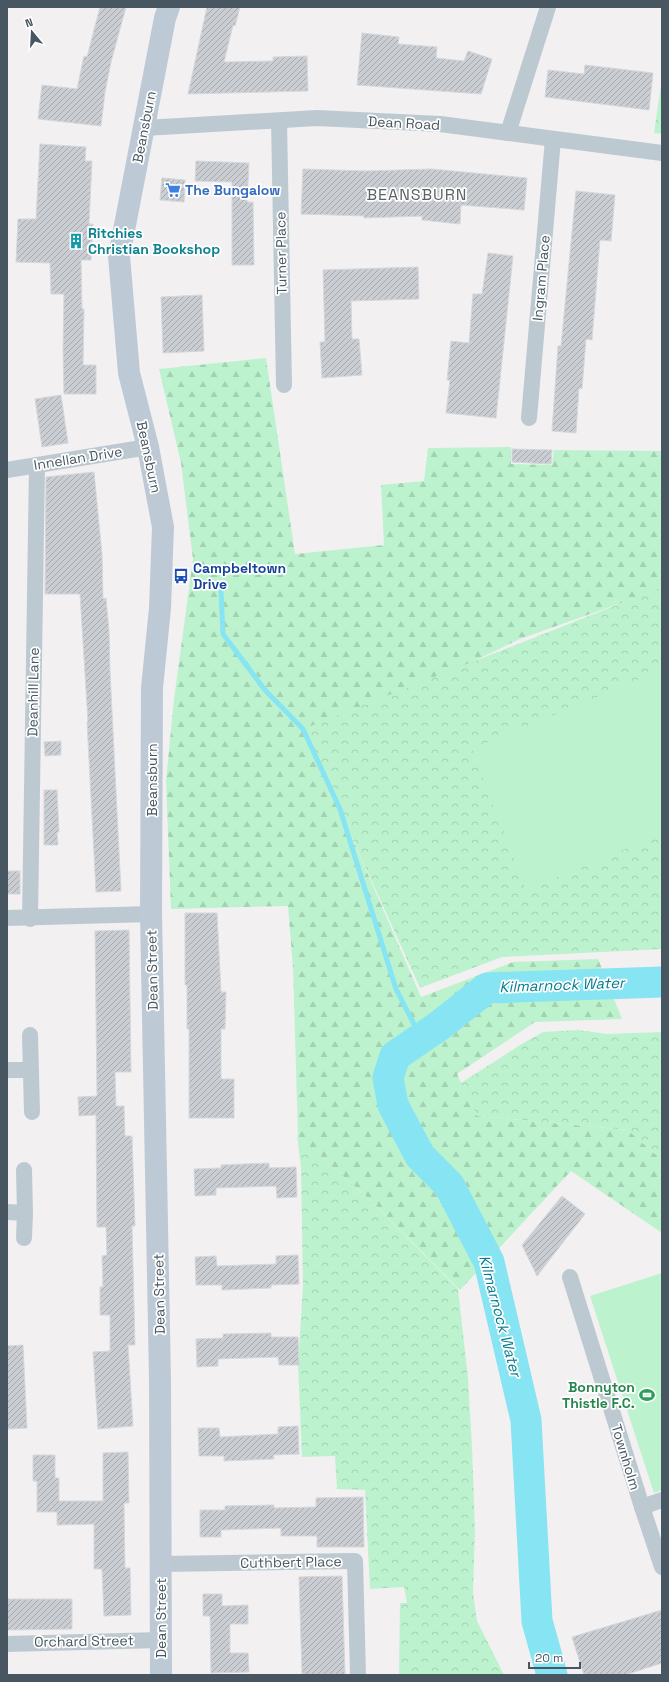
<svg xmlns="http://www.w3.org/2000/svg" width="669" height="1682" viewBox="0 0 669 1682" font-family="'Space Grotesk',sans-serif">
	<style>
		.forest { fill: url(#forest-firs) }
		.park { fill: url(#park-crowns) }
		.pitch { fill: #bcf3ce }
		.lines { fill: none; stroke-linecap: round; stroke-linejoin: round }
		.stream { stroke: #86e4f3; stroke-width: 5 }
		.river { stroke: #86e4f3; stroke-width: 31 }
		.building { fill: url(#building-hatch); stroke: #d4d7dc }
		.minor { stroke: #bdc9d1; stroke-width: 16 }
		.secondary { stroke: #bdcad6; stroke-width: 22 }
		.labels { text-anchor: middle; stroke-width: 3.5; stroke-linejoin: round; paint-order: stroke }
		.street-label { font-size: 14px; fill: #475660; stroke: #fff }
		.shop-label { font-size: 14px; font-weight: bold; fill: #366cbe; stroke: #fff; text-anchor: start }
		.culture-label { font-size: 14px; font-weight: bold; fill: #0d838f; stroke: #fff; text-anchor: start }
		.transit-label { font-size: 14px; font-weight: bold; fill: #164399; stroke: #fff; text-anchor: start }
		.leisure-label { font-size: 14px; font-weight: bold; fill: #27864d; stroke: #fff; text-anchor: end }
		.water-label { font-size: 15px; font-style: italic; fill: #057c8e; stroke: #fff }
		.quarter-label { font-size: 16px; letter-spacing: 1px; fill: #5c6166; stroke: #fff }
	</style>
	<defs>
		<pattern id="forest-firs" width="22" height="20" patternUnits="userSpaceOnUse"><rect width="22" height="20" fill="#bcf3ce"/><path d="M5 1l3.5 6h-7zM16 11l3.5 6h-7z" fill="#a3d2b3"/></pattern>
		<pattern id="park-crowns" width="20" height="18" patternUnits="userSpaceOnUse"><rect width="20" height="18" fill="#bcf3ce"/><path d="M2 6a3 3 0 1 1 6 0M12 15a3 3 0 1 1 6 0" fill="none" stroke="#a3d2b3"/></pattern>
		<pattern id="building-hatch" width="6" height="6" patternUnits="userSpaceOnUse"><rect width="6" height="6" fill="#caced3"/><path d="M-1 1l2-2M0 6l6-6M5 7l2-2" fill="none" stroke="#a6aaaf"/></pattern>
	</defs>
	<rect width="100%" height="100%" fill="#f3f0f1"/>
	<path class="forest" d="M266,358L295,554L384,545L381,485L424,481L428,448L511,447V464L552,465L554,450L662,451V587L641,596L520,639L310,740L421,997L513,962L598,959L622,1019L535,1022L457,1074L477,1116L628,1130L662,1160V1233L571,1171L460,1290L371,1201L298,1136L293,968L288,906L171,909L166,781L174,699L193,559L181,463L159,369Z"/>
	<g class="park">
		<path d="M662,78V134L654,133Z"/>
		<path d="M662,587V949L502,957L420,988L303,729Z"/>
		<path d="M578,1030L607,1034L662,1032V1160L628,1130L477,1116L461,1083L520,1045L543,1032Z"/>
		<path d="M297,1135L370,1200L458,1289L468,1378L472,1447L475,1530L473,1593L477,1621L504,1675H399L400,1603H407L404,1587L370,1589L365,1490L337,1489L335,1456L302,1457L298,1364L303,1287L301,1168Z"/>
	</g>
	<g class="pitch">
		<path d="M662,670V834L526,890L472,749Z"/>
		<path d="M662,1273V1490L654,1493L590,1296Z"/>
	</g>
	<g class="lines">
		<path class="stream" d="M221,591L223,634L265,690L303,729L340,809L396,989L421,1038"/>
		<path class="river" d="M552,1675L537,1621L526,1420L489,1262L449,1185L420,1156L393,1105L388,1078L395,1056L439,1026L487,988L662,982"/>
	</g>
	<g class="building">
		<path d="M100,7H126L111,62L105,92L101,126L38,119L42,85L77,89L84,56L87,57Z"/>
		<path d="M207,7H240L235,26L233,25L224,62L273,61V57L307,56L308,91L188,94Z"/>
		<path d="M362,33L399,37L398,44L437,47L436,58L464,61L468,51L492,59L481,94L357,85Z"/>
		<path d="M585,65L653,73L649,110L545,97L548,70L584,74Z"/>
		<path d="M40,144L86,147L85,161H92L89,224H93L91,260H81L82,309H84L83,365H96V394H64L63,350L64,294H51L50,263L16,262L18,219H36Z"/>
		<path d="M196,161L249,163L247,202H253L254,265H232V182L195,181Z"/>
		<path d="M303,169L366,171L432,169L527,178L524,210L461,205L460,224L422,220V216L364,218V216L301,214Z"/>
		<path d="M162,178L185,180L184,202L160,200Z"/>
		<path d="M576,191L615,195L611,241L600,240L592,340L586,339L582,389L579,388L576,433L552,431L558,346H561Z"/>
		<path d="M488,253L513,256L496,418L446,413L450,380H447L451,341L469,343L473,294H482Z"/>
		<path d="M418,267L419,299L351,301L352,339H359L362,375L322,378L320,342H325L323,270Z"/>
		<path d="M202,295L204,351L163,353L161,297Z"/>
		<path d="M61,395L68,443L42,447L35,399Z"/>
		<path d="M512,449L552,450L551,464L512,462Z"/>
		<path d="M94,472L102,554L103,599L106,598L109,631L110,671L121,891L96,892L87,722H88L80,594H45L46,477Z"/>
		<path d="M61,741V755L45,756L44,742Z"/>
		<path d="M44,790H57L59,832H57L58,845H44Z"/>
		<rect x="7" y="871" width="13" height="23"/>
		<path d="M185,913H217L221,992H226L225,1029H221V1079H234V1118H189V1029H187V985H185Z"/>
		<path d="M129,930L131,1072H115L116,1106H124L125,1136H132L135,1226H132L135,1345H128L133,1426L98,1429L93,1352L110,1351V1315H100V1287H103L102,1256L107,1255L106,1227H97L96,1115L79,1116L78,1097L97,1096L95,931Z"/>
		<path d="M269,1163V1168L296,1167L297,1197L277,1198L276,1186L216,1188V1195L195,1196L194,1169L221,1168V1165Z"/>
		<path d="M562,1196L585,1214L537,1276L522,1245Z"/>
		<path d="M298,1255L299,1284L271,1285V1288L222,1290V1285H196L195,1257L216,1256L217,1266L276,1264V1256Z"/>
		<path d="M271,1333V1337H298L299,1365H279L278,1357L218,1359V1366L197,1367L196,1339L223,1338V1334Z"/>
		<path d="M23,1345L27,1428L7,1429V1346Z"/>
		<path d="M298,1426L299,1454L273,1455L274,1459L224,1461V1456H199L198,1428H219L220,1437L278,1434V1427Z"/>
		<path d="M128,1452L129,1503H124L125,1568H130L131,1615L104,1616L102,1569H94V1524L57,1525V1512H37V1481H33V1455H55V1478H59V1501H103V1453Z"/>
		<path d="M363,1497L364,1547H317V1536H281V1528L221,1530V1537H200V1510H225V1506L274,1505V1508L316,1507V1498Z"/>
		<path d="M342,1576L345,1675H302L299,1577Z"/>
		<path d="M203,1594H222V1606L248,1605V1624H230V1653H248L249,1672L211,1673L210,1616H203Z"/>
		<path d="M7,1599H72V1629L7,1630Z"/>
		<path d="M662,1610V1663L625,1675H584L572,1637Z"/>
	</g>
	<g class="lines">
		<g class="minor">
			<path d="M279,121L284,385"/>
			<path d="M144,128L317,118L440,124L662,153"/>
			<path d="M508,133L548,7"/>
			<path d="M529,418L553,139"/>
			<path d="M7,470L148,447"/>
			<path d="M7,918L151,914"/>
			<path d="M30,919L37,465"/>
			<path d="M30,1035L32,1112"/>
			<path d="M7,1070H31"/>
			<path d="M24,1170L25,1213L24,1238"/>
			<path d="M7,1212L25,1213"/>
			<path d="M570,1277L642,1507L662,1567"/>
			<path d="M642,1507L662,1500"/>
			<path d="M161,1564L355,1561L358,1675"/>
			<path d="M7,1644L161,1640"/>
		</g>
		<path class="secondary" d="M161,1675L160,1379L151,914L152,688L160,608L163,527L148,447L129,373L119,256L165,18L169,7"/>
	</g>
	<defs>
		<symbol id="supermarket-bare" viewBox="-9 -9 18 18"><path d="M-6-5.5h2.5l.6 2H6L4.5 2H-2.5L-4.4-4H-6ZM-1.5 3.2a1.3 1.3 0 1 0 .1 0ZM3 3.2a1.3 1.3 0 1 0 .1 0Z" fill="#3f7fe0" stroke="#fff" stroke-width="2.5" paint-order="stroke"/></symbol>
		<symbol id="building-bare" viewBox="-9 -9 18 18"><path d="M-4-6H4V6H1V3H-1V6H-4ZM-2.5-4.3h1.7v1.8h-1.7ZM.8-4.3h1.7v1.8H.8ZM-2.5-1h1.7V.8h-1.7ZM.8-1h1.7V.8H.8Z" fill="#0f9aa8" stroke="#fff" stroke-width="2.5" paint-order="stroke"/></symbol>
		<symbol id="bus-bare" viewBox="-9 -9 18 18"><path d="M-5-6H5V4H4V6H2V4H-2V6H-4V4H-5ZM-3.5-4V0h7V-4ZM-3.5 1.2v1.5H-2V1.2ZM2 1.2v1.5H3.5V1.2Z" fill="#1a4fb4" stroke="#fff" stroke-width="2.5" paint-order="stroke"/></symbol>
		<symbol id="stadium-bare" viewBox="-9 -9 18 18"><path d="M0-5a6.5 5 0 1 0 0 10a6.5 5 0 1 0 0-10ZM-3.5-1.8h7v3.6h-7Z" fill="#2e9e5b" stroke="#fff" stroke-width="2.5" paint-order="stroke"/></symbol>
	</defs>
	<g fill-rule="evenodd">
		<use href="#supermarket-bare" x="162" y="179" width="22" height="22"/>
		<use href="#building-bare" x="65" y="230" width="22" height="22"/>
		<use href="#bus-bare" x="170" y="565" width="22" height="22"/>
		<use href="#stadium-bare" x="636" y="1384" width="22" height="22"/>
	</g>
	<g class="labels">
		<g class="street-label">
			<text transform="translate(404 123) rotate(3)" y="5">Dean Road</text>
			<text transform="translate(144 127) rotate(-79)" y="5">Beansburn</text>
			<text transform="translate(281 253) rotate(-91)" y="5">Turner Place</text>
			<text transform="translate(541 278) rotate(-85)" y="5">Ingram Place</text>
			<text transform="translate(149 457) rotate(78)" y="5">Beansburn</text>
			<text transform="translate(78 458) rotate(-9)" y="5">Innellan Drive</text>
			<text transform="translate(33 692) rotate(-89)" y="5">Deanhill Lane</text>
			<text transform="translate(152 780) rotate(-90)" y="5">Beansburn</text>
			<text transform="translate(152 970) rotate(-91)" y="5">Dean Street</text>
			<text transform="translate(159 1294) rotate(-91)" y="5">Dean Street</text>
			<text transform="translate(626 1457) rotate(73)" y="5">Townholm</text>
			<text transform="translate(291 1562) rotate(-1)" y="5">Cuthbert Place</text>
			<text transform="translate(161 1618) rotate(-90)" y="5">Dean Street</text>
			<text transform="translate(84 1641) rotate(-1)" y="5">Orchard Street</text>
		</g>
		<g class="shop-label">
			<text x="185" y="195">The Bungalow</text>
		</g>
		<g class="culture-label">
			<text x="88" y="238">Ritchies<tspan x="88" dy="16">Christian Bookshop</tspan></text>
		</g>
		<g class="transit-label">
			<text x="193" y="573">Campbeltown<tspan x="193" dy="16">Drive</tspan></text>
		</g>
		<g class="leisure-label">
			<text x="635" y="1392">Bonnyton<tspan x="635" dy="16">Thistle F.C.</tspan></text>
		</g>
		<g class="water-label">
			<text transform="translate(562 985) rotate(-2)" y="5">Kilmarnock Water</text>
			<text transform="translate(500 1316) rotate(75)" y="5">Kilmarnock Water</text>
		</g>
		<g class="quarter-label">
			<text x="417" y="200">BEANSBURN</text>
		</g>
	</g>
	<rect width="669" height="1682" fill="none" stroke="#475660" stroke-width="16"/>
	<g transform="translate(32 32) rotate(342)" stroke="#ffffff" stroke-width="3" paint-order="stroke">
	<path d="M0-3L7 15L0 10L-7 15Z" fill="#475660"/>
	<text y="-6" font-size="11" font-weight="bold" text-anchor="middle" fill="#475660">N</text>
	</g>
	<path d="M529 1662v6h51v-6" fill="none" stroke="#475660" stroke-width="2"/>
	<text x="535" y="1662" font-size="12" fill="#475660" stroke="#ffffff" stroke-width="3" paint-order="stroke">20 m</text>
</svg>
